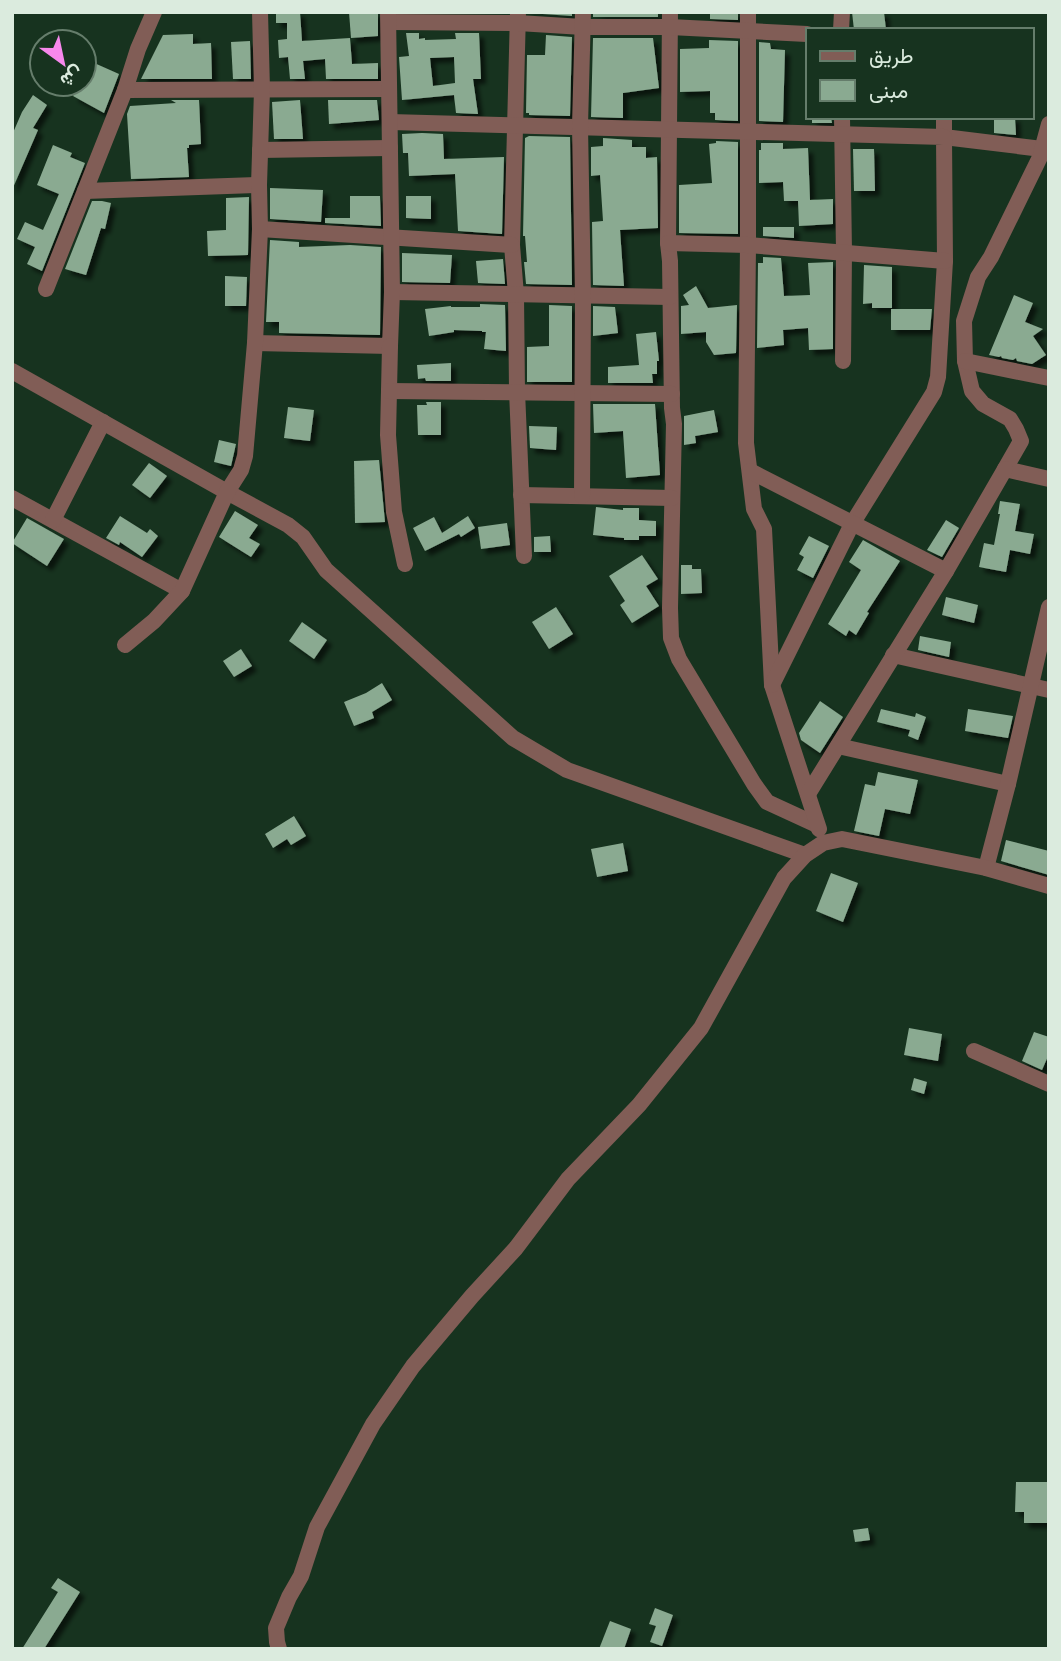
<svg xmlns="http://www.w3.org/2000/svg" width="1061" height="1661" viewBox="0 0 1061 1661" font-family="'Varela Round',Vazirmatn,sans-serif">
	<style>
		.building { fill: #8aaa91; fill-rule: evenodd; filter: url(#shadow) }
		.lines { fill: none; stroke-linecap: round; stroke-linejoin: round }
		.minor { stroke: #815d56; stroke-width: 16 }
	</style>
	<defs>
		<filter id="shadow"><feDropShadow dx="5" dy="5" stdDeviation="2" flood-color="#0009"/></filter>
	</defs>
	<rect width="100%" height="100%" fill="#17331f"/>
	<g class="building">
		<path d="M276,12H300L302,41L350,38L352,64L378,63V79H326L325,59L303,61L305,79H290L288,57L279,58L278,40L287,39V23H276Z"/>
		<path d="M349,12H378V36L351,38Z"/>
		<path d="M528,12H572V16L528,13Z"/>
		<path d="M599,12H658V17H593V14H599Z"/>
		<path d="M710,12H738V20L710,19Z"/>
		<path d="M852,12H884L886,30H854Z"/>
		<path d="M406,33H419V39L425,38V40L456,39L455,33H479L481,79H473L478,114L456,113L454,95L402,100L399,57L409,56ZM454,57L455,83L433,86L430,58Z"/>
		<path d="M193,34V44L211,43L212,79H141L163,35Z"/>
		<path d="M546,35L572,37L570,116L529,115V113H526L527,55H545Z"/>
		<path d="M593,38H653L659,88L623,93V118L591,117Z"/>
		<path d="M709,40L738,41V121L715,120V113H710V91L680,92V49L709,48Z"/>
		<path d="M250,41L251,79H233L231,42Z"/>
		<path d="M759,42L770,43L771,49L785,50L783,122L759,121Z"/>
		<path d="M92,62L119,74L104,113L73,96L80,84H84V76Z"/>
		<path d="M33,95L47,105L33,128L38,130L12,190V135L22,112Z"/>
		<path d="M171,100H199L201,144L189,145V148H187L189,177L131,179L127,114L130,106L176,103Z"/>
		<path d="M300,100L303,139H274L272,102Z"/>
		<path d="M328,100H377L379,120L329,124Z"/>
		<path d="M812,117H831L832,123H812Z"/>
		<path d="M994,117H1015L1016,135L994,133Z"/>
		<path d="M422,133L443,134L444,159L504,157L502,234L458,231L455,174L409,176L408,153H403L402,134Z"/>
		<path d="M529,136L570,137L572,285L526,284L524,262H527L525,236H523L525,138Z"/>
		<path d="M603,138L632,140V147H646V158L657,157L658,228L620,230L624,286L593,285L592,222L603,221L600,175L591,176V147L603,146Z"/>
		<path d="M716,141L738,142V234L679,233V185L712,183L709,144L716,143Z"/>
		<path d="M761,143H783V149L808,148L810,200L833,199V224L799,226L798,201H784L783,182L759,183V150H761Z"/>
		<path d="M53,145L72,153L70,157L85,163L42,271L27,264L35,247L17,239L25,222L43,230L59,194L37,185Z"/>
		<path d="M853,149H874L875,191H854Z"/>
		<path d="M270,188L323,190L321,222L270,219Z"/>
		<path d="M350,196H380L381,226L325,223V218H350Z"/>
		<path d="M406,196H431V219L406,218Z"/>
		<path d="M249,197L248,255L208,256L207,231L226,230V198Z"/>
		<path d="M92,201H102L111,203L105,229L101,228L86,275L65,269Z"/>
		<path d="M763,227H794V238L763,236Z"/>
		<path d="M270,240L299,242V247L350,245L381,247L380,335L279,333V322H266Z"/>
		<path d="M402,253L452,255L450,283L402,282Z"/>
		<path d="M763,257L781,258L784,296L810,295L808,263L833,262V349L809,350L808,328L783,330L784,345L757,348L758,263H763Z"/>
		<path d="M503,259L505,284L478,283L476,261Z"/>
		<path d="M864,265L892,267V308H872V303L863,304Z"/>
		<path d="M225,276L247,277L246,306H225Z"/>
		<path d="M696,286L708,308L737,305L736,353L714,355L706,342V332L681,334V306L689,305L683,295Z"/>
		<path d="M1014,295L1033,303L1025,322L1043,329L1033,336L1046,355L1032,364L1017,361L1016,358L1013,360L1002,358L1001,356L999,357L989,355Z"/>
		<path d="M480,304L505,305L506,351L484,349L486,332H482V331L454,330V332L429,336L425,309L451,306V307H480Z"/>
		<path d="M549,305L572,306V382H527V347L549,346Z"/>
		<path d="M593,306L615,307L618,333L593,336Z"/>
		<path d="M891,309H932L930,330H891Z"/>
		<path d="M656,332L659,361H657V374H652L653,383H608V367L639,365L636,334Z"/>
		<path d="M451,363V381H426L425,378L418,379L417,365Z"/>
		<path d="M426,402H441V435H418L417,405H427Z"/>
		<path d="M593,404H655L660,475L626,478L623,431L594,433Z"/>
		<path d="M288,407L314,410L310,441L284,438Z"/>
		<path d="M714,410L718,432L695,436L696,443L684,445V416Z"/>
		<path d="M529,426L557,427L556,450L530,448Z"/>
		<path d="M219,440L236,444L231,466L214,462Z"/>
		<path d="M379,460L385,522L355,523L354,461Z"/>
		<path d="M149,463L167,476L150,498L132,485Z"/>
		<path d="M1000,501L1020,504L1015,531L1034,534L1030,554L1010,550L1006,572L979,567L984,543L994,545L1000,514H998Z"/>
		<path d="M596,507L623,510V508H639V520L656,521V536H639V540H624V538L593,535Z"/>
		<path d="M235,511L258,525L249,538L260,544L251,557L219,537Z"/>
		<path d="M120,516L147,533L150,529L158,536L142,557L120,542L119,545L106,538Z"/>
		<path d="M468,516L475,528L461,537L459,534L425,551L413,528L434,517L442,533Z"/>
		<path d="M27,518L64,539L47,566L12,543Z"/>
		<path d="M946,520L959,528L942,557L927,550Z"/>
		<path d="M507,523L510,545L481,549L478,527Z"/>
		<path d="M550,536L551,552H534V537Z"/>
		<path d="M809,536L829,546L813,578L797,570L804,557L799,554Z"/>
		<path d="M863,540L900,561L867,612L869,613L856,635L849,630L846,636L828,624L861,570L849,562Z"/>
		<path d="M642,555L658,579L646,586L659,606L632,623L620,605L625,601L609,576Z"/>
		<path d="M681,565H692V569H701L702,593L681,594Z"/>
		<path d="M946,597L978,605L974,623L942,615Z"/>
		<path d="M556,607L573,634L549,649L532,622Z"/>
		<path d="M302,622L327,640L314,659L289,641Z"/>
		<path d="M920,636L951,642L949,657L918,650Z"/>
		<path d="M241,649L252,666L234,677L223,661Z"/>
		<path d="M382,683L392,700L372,712L374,718L354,726L344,702L366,693Z"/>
		<path d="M820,701L843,717L820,753L801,740L799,733Z"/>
		<path d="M881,709L915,717L916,713L926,717L918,740L908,736L910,730L877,722Z"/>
		<path d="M968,709L1013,716L1008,738L965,731Z"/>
		<path d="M878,772L918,780L910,814L885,809L879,836L854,831L865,784L875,786Z"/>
		<path d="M294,816L306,836L291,845L287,839L273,848L265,834Z"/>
		<path d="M1006,840L1049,851V875L1001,861Z"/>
		<path d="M623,843L628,871L597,877L591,849Z"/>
		<path d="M831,873L858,883L843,922L816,911Z"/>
		<path d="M909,1028L942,1034L938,1061L904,1055Z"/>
		<path d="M1034,1032L1049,1037V1054L1042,1070L1022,1061Z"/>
		<path d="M914,1078L927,1082L924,1094L911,1090Z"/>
		<path d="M1016,1482H1049V1523H1024V1512H1015Z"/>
		<path d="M868,1528L870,1540L855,1542L853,1530Z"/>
		<path d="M58,1578L80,1592L44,1649H22L58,1592L51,1588Z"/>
		<path d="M655,1608L673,1615L662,1646L650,1642L656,1626L649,1624Z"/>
		<path d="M610,1621L631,1629L624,1649H599Z"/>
	</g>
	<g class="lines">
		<g class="minor">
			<path d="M518,12L512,245L516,295L517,391L524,556"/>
			<path d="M670,12L668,243L670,261L672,408L674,424L670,608L671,638L679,659L754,784L767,802L817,825"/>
			<path d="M748,12V245L746,443L754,509L764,529L772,685L819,829"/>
			<path d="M389,22L518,23L583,27H670L807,34"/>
			<path d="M841,30L842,12"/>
			<path d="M125,90L389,89"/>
			<path d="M842,117L844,252L843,361"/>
			<path d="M944,117V137L1042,149"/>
			<path d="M390,122L944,137L945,261L938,377L934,392L852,524L772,685"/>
			<path d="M1049,124L1040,157L991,257L978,277L964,321L965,361L972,391L983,404L1010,419L1016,429L1021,441L1005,469L1049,479"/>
			<path d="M260,150L390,148"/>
			<path d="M85,191L259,185"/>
			<path d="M260,229L512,245"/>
			<path d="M668,243L748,245L945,261"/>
			<path d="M46,289L125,90L138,49L154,12"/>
			<path d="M392,292L670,297"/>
			<path d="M255,343L390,346L392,292L388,12"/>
			<path d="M390,346L388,435L394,512L405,564"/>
			<path d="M965,361L1049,378"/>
			<path d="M12,371L227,492L288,525L303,537L326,570L513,738L567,770L805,855"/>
			<path d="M389,391L672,394"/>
			<path d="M750,471L946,571"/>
			<path d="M521,495L672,498"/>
			<path d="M582,496L583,296L580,126L583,12"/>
			<path d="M12,498L182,591"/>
			<path d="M53,520L103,422"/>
			<path d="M125,645L154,621L182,591L227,492L241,470L245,456L255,343L260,229L259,185L262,90L260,12"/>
			<path d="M893,655L1049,690"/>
			<path d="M838,746L1008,784"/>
			<path d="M808,794L946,571L1005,469"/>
			<path d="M986,868L1008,784L1049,607"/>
			<path d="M974,1051L1049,1084"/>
			<path d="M279,1649L277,1642L276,1628L289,1597L301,1576L317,1527L373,1424L413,1366L472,1296L516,1248L568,1179L639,1105L701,1028L784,878L805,855L823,843L842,839L986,868L1049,886"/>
		</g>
	</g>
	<rect width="1061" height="1661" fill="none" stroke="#dbebde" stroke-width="28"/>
	<rect x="806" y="28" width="228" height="91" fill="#17331f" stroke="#657d6b" stroke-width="2"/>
	<rect x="820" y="51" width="35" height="10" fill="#815d56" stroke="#657d6b" stroke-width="2"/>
	<text x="869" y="63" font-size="21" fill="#dbebde">طريق</text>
	<rect x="820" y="80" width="35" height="21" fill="#8aaa91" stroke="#657d6b" stroke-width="2"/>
	<text x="869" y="98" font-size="21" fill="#dbebde">مبنى</text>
	<g transform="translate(63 63) rotate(147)"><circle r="33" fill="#17331f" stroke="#657d6b" stroke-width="2"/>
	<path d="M0-5L12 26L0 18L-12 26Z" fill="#f788ec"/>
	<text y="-10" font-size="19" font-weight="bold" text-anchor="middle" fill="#dbebde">ش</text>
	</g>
</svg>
